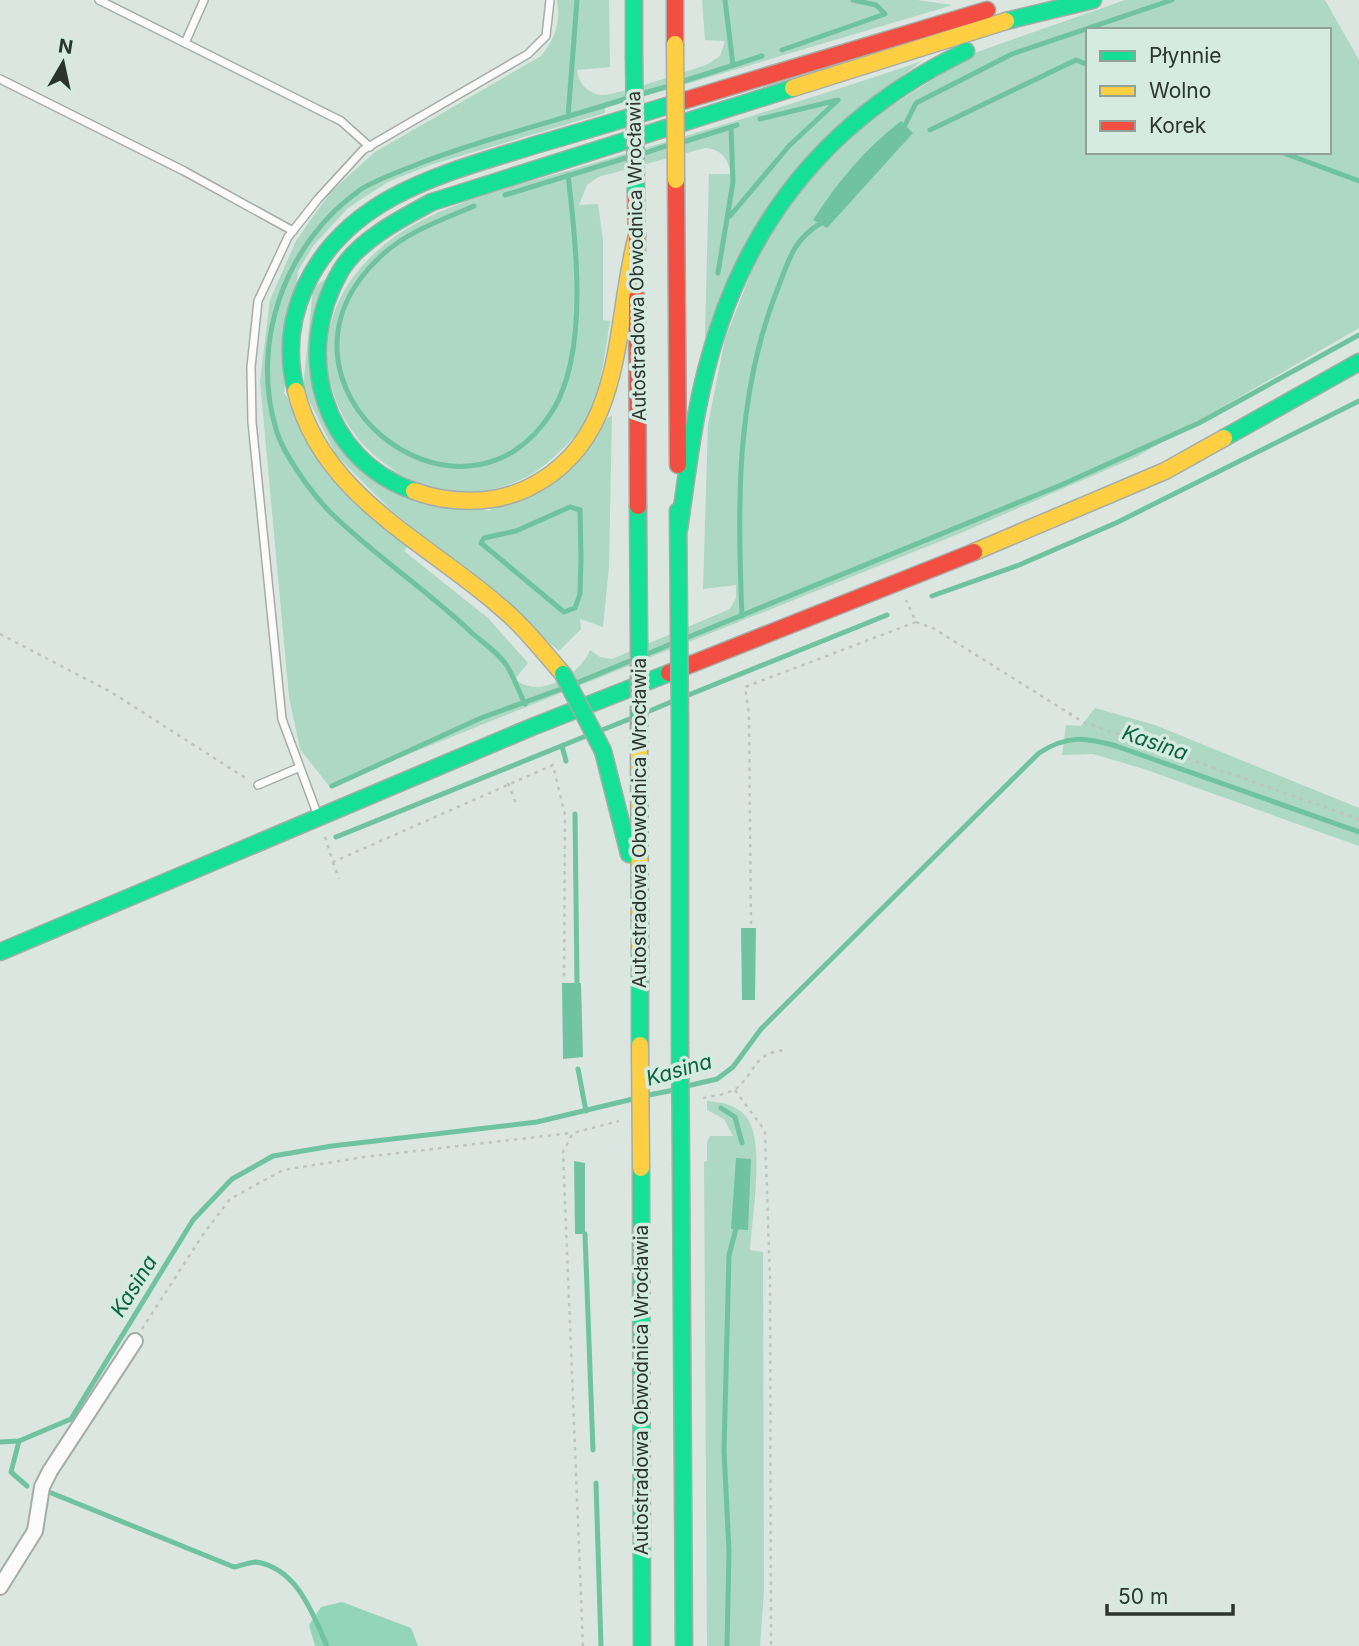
<svg xmlns="http://www.w3.org/2000/svg" width="1359" height="1646" viewBox="0 0 1359 1646" font-family="Inter,sans-serif">
	<style>
		.green { fill: #add8c3; fill-rule: evenodd }
		.forest { fill: #92d5b8 }
		.water { fill: #70c3a0 }
		.lines { fill: none; stroke-linecap: round; stroke-linejoin: round }
		.stream { stroke: #70c3a0; stroke-width: 5 }
		.lane-casing { stroke: #a5ada8; stroke-width: 10 }
		.street-casing { stroke: #a5ada8; stroke-width: 18 }
		.fast-casing { stroke: #a5ada8; stroke-width: 19 }
		.slow-casing { stroke: #a5ada8; stroke-width: 19 }
		.jam-casing { stroke: #a5ada8; stroke-width: 19 }
		.path { stroke: #bfc4c1; stroke-width: 2.5; stroke-dasharray: 3.5 5; stroke-linecap: butt }
		.lane { stroke: #fafbfa; stroke-width: 7 }
		.street { stroke: #fafbfa; stroke-width: 14 }
		.fast { stroke: #16e098; stroke-width: 16 }
		.slow { stroke: #ffcf43; stroke-width: 16 }
		.jam { stroke: #f24e42; stroke-width: 16 }
		.fast-bridge-casing { stroke: #a5ada8; stroke-width: 19; stroke-linecap: butt }
		.slow-bridge-casing { stroke: #a5ada8; stroke-width: 19; stroke-linecap: butt }
		.fast-bridge { stroke: #16e098; stroke-width: 16 }
		.slow-bridge { stroke: #ffcf43; stroke-width: 16 }
		.labels { text-anchor: middle; stroke-width: 7; stroke-linejoin: round; paint-order: stroke }
		.street-label { font-size: 19px; fill: #2c3430; stroke: #d6ebdf }
		.water-label { font-size: 21px; font-style: italic; fill: #086344; stroke: #d6ebdf }
	</style>
	<rect width="100%" height="100%" fill="#dbe6e0"/>
	<g class="green">
		<path d="M557,0H609L610,67L577,70C578,83 587,93 601,95C615,96 687,71 706,65L720,56L725,41L705,40L702,0H917L953,5L605,108V113L430,165L388,182L348,208L313,246L298,271L284,393L408,546L404,551L488,618L528,663L515,679C539,700 580,675 590,650L600,657L612,659L730,609L736,598V585L703,589L708,424L725,339L754,265L811,177L875,116L977,52L1125,0H1325L1359,60V328L1136,457L961,533L329,786L300,749L289,697L260,381L270,300L296,241L314,215L332,191L375,152L541,56C555,40 561,21 557,0ZM1088,30H1329V152H1088Z"/>
		<path d="M922,61L867,102L705,336L709,174H731C728,159 722,149 705,148L598,177L587,185L579,205L598,204L603,240V320L610,321C604,357 601,395 582,427C576,437 566,445 558,453C470,543 317,463 328,341C332,295 364,257 400,233C451,199 529,183 587,165C699,132 812,99 922,61Z"/>
		<path d="M453,188L320,291L338,447L489,511L612,415L609,566L603,627L580,619L581,629L559,651L392,511L336,455L303,388L313,288Z"/>
		<path d="M1095,708L1155,725L1359,808V846L1144,769L1093,754L1062,755L1066,725L1081,726Z"/>
		<path d="M707,1101C723,1102 741,1106 749,1121C764,1147 752,1219 750,1250L763,1252L764,1591L760,1646H707L704,1162L707,1161V1142L710,1136H733L724,1119L707,1110Z"/>
	</g>
	<path class="forest" d="M342,1602L411,1628L418,1646H315L309,1625L321,1607Z"/>
	<g class="water">
		<path d="M901,121L913,133L827,228L813,220C838,181 865,149 901,121Z"/>
		<path d="M741,928H756L755,1000H742Z"/>
		<path d="M581,983L583,1057L563,1059L562,983Z"/>
		<path d="M736,1158L751,1159L748,1230L731,1229Z"/>
		<path d="M574,1161L585,1163V1234H575Z"/>
	</g>
	<g class="lines">
		<g class="stream">
			<path d="M725,0L733,65"/>
			<path d="M782,50L885,14L876,5L853,0"/>
			<path d="M681,82L762,56"/>
			<path d="M641,94L669,86"/>
			<path d="M568,117L577,0"/>
			<path d="M905,125L916,103L1012,54L1172,0"/>
			<path d="M930,130L1076,60L1088,65"/>
			<path d="M683,142L731,127"/>
			<path d="M1281,152L1359,181"/>
			<path d="M642,154L666,146"/>
			<path d="M505,195L629,157"/>
			<path d="M474,206C442,220 406,232 381,256C244,382 462,558 553,410C589,351 576,241 568,175"/>
			<path d="M730,216L789,146L838,100L760,119"/>
			<path d="M718,273L733,182L731,127L737,125"/>
			<path d="M570,507L580,510L581,558L580,594L575,608L564,612L481,543L484,538L516,531Z"/>
			<path d="M932,596L1019,565L1116,523L1359,401"/>
			<path d="M742,616C737,504 736,393 778,288C789,259 794,239 821,223"/>
			<path d="M686,638L1061,485L1199,423L1359,335"/>
			<path d="M647,654L671,644"/>
			<path d="M579,682L632,660"/>
			<path d="M686,696L887,615"/>
			<path d="M525,704C519,692 514,677 507,666C499,653 483,643 472,633C427,590 375,556 331,513C312,494 283,454 276,429C250,342 285,243 360,190C377,179 399,172 418,164C485,138 557,121 625,99"/>
			<path d="M647,712L671,702"/>
			<path d="M602,730L632,718"/>
			<path d="M562,746L566,761"/>
			<path d="M332,786L481,718L564,688"/>
			<path d="M575,814L577,983"/>
			<path d="M336,837L586,736"/>
			<path d="M578,1069L586,1111"/>
			<path d="M687,1086L717,1079L733,1067L761,1029L789,1001L1039,753C1067,735 1085,737 1116,746L1359,832"/>
			<path d="M649,1095L674,1090"/>
			<path d="M721,1108L735,1117L742,1143"/>
			<path d="M585,1234L593,1450"/>
			<path d="M19,1441L11,1472L27,1486"/>
			<path d="M0,1442L19,1441L71,1419L193,1220L232,1179L273,1156L332,1146L537,1122L633,1099"/>
			<path d="M596,1483L601,1646"/>
			<path d="M49,1492L234,1567C240,1566 250,1562 256,1562C297,1568 313,1614 327,1646"/>
			<path d="M727,1646L729,1551L724,1451L729,1255L736,1229"/>
		</g>
		<defs>
			<g id="lane">
				<path d="M99,0L341,121L370,147"/>
				<path d="M185,43L204,0"/>
				<path d="M0,79L184,171L293,231"/>
				<path d="M258,785L298,768"/>
				<path d="M318,816L282,719L252,422L251,367L258,301L288,237L318,199L363,150L528,54L546,36L550,0"/>
			</g>
			<path id="street" d="M0,1587L35,1531L42,1487L50,1471L135,1341"/>
			<g id="fast">
				<path d="M634,0V56"/>
				<path d="M1006,21L1093,0"/>
				<path d="M296,391C287,356 290,320 305,287C347,196 445,173 532,146C580,132 628,118 676,103"/>
				<path d="M1224,438L1359,362"/>
				<path d="M414,491C322,459 293,353 340,272C357,241 402,218 432,202L793,88"/>
				<path d="M638,506L639,643"/>
				<path d="M678,511L679,629"/>
				<path d="M679,529C687,475 693,420 707,367C744,221 831,116 966,51"/>
				<path d="M680,721V1042"/>
				<path d="M603,751L629,854"/>
				<path d="M640,951V1045"/>
				<path d="M0,952L532,727L669,673"/>
				<path d="M681,1165L684,1646"/>
				<path d="M641,1168L642,1646"/>
			</g>
			<g id="slow">
				<path d="M793,88L1006,21"/>
				<path d="M296,391C321,494 423,540 497,604C522,624 542,650 563,674"/>
				<path d="M414,491C449,504 493,505 528,488C627,440 613,326 637,235"/>
				<path d="M974,552L1165,471L1224,438"/>
				<path d="M639,736L640,951"/>
			</g>
			<g id="jam">
				<path d="M675,0V44"/>
				<path d="M676,103L987,10"/>
				<path d="M676,180L678,465"/>
				<path d="M636,193L637,253"/>
				<path d="M637,298L638,506"/>
				<path d="M669,673L974,552"/>
			</g>
		</defs>
		<use href="#lane" class="lane-casing"/>
		<use href="#street" class="street-casing"/>
		<use href="#fast" class="fast-casing"/>
		<use href="#slow" class="slow-casing"/>
		<use href="#jam" class="jam-casing"/>
		<g class="path">
			<path d="M916,622L933,628L1083,722L1359,819"/>
			<path d="M0,634L111,692L247,779"/>
			<path d="M1069,715L1075,709"/>
			<path d="M508,783L516,804"/>
			<path d="M325,837L333,862L553,765L565,815L564,978"/>
			<path d="M333,862L339,879"/>
			<path d="M751,924L749,716L745,687L916,622L906,600"/>
			<path d="M735,1090L765,1131L770,1280L771,1646"/>
			<path d="M703,1098C713,1096 729,1094 737,1088C757,1070 753,1054 784,1050"/>
			<path d="M142,1329L202,1236L230,1199L283,1170L364,1157L571,1133"/>
			<path d="M583,1646L563,1152L573,1133L619,1121"/>
		</g>
		<use href="#lane" class="lane"/>
		<use href="#street" class="street"/>
		<use href="#fast" class="fast"/>
		<use href="#slow" class="slow"/>
		<use href="#jam" class="jam"/>
		<defs>
			<g id="fast-bridge">
				<path d="M634,56L636,193"/>
				<path d="M679,629L680,721"/>
				<path d="M639,643V736"/>
				<path d="M563,674L603,751"/>
				<path d="M680,1042L681,1165"/>
			</g>
			<g id="slow-bridge">
				<path d="M675,44L676,180"/>
				<path d="M640,1045L641,1168"/>
			</g>
		</defs>
		<use href="#fast-bridge" class="fast-bridge-casing"/>
		<use href="#slow-bridge" class="slow-bridge-casing"/>
		<use href="#fast-bridge" class="fast-bridge"/>
		<use href="#slow-bridge" class="slow-bridge"/>
	</g>
	<g class="labels">
		<g class="street-label">
			<text transform="translate(636 256) rotate(-91)" y="7">Autostradowa Obwodnica Wrocławia</text>
			<text transform="translate(639 823) rotate(-90)" y="7">Autostradowa Obwodnica Wrocławia</text>
			<text transform="translate(641 1390) rotate(-90)" y="7">Autostradowa Obwodnica Wrocławia</text>
		</g>
		<g class="water-label">
			<text transform="translate(1155 743) rotate(19)" y="7">Kasina</text>
			<text transform="translate(679 1070) rotate(-16)" y="7">Kasina</text>
			<text transform="translate(134 1286) rotate(-58)" y="7">Kasina</text>
		</g>
	</g>
	<rect x="1086" y="28" width="245" height="126" fill="#d6ebdf" stroke="#92a299" stroke-width="2"/>
	<rect x="1100" y="51" width="35" height="10" fill="#16e098" stroke="#92a299" stroke-width="2"/>
	<text x="1149" y="63" font-size="21" fill="#2c3430">Płynnie</text>
	<rect x="1100" y="86" width="35" height="10" fill="#ffcf43" stroke="#92a299" stroke-width="2"/>
	<text x="1149" y="98" font-size="21" fill="#2c3430">Wolno</text>
	<rect x="1100" y="121" width="35" height="10" fill="#f24e42" stroke="#92a299" stroke-width="2"/>
	<text x="1149" y="133" font-size="21" fill="#2c3430">Korek</text>
	<g transform="translate(63 63) rotate(9)" stroke="#d6ebdf" stroke-width="5" paint-order="stroke">
	<path d="M0-5L12 26L0 18L-12 26Z" fill="#2c3430"/>
	<text y="-10" font-size="19" font-weight="bold" text-anchor="middle" fill="#2c3430">N</text>
	</g>
	<path d="M1107 1604v10h126v-10" fill="none" stroke="#2c3430" stroke-width="3.5"/>
	<text x="1118" y="1604" font-size="21" fill="#2c3430" stroke="#d6ebdf" stroke-width="5" paint-order="stroke">50 m</text>
</svg>
